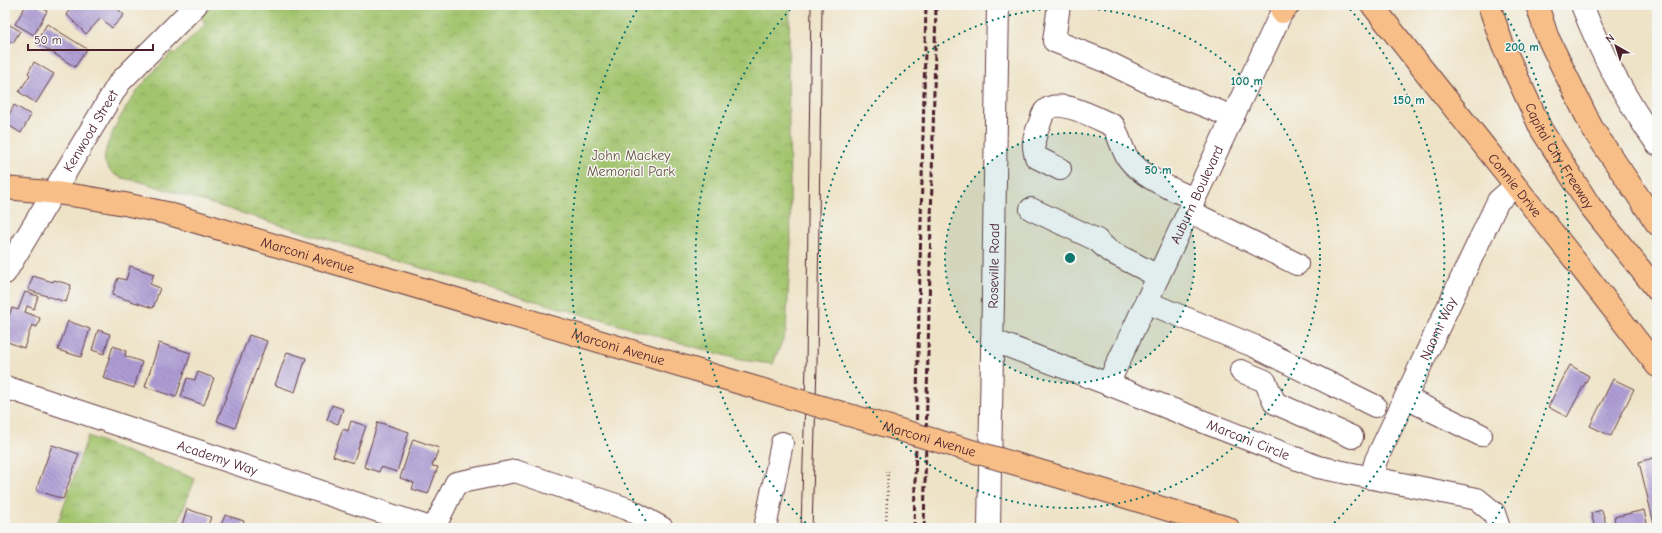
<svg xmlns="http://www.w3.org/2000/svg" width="1662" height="533" viewBox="0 0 1662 533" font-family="'Comic Neue',sans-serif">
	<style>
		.grass { fill: url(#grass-tufts); stroke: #76724c }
		.park { fill: url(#park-crowns); stroke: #76724c }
		.building { fill: url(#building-back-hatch) }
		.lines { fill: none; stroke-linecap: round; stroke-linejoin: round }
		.minor-casing { stroke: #633c42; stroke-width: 24 }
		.major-casing { stroke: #633c42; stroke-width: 24 }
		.highway-casing { stroke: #633c42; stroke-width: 24 }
		.path { stroke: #633c42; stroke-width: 2.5; stroke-dasharray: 1 3; stroke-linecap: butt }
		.minor { stroke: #fff; stroke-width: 22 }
		.major { stroke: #f7be88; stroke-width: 22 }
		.highway { stroke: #f7be88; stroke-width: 22 }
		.tram { stroke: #4a1f2b; stroke-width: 1 }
		.rail { stroke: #4a1f2b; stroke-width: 3; stroke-dasharray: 6 3; stroke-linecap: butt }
		.major-bridge-casing { stroke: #633c42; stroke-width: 24; stroke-linecap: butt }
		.major-bridge { stroke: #f7be88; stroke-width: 22 }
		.ring { fill: none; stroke: #0f766e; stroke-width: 2; stroke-dasharray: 2 4 }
		.labels { text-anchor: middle; stroke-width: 3; stroke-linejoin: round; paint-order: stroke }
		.street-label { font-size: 14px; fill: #4a1f2b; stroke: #f6f6f2 }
		.park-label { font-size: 14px; fill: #64513f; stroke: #f6f6f2 }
		.centre { fill: #0f766e; stroke: #f6f6f2; stroke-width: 2 }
		.ring-label { font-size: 12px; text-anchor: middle; font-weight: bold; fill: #0f766e; stroke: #f6f6f2; stroke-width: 3; stroke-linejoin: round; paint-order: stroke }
	</style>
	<defs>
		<pattern id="grass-tufts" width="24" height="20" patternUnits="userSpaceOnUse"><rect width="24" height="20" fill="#a2c46d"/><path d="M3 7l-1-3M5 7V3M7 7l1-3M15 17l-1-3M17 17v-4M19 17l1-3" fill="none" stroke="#869f5a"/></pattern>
		<pattern id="park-crowns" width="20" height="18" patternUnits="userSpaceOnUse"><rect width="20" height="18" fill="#a2c46d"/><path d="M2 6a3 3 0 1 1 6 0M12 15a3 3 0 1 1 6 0" fill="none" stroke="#869f5a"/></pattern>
		<pattern id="building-back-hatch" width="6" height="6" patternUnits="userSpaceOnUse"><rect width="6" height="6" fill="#ae9dd5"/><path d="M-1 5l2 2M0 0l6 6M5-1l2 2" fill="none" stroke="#907fad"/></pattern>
	</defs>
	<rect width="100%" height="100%" fill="#f6f6f2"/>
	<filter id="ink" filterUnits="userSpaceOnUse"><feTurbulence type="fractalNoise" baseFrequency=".025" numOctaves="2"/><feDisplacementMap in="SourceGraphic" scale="8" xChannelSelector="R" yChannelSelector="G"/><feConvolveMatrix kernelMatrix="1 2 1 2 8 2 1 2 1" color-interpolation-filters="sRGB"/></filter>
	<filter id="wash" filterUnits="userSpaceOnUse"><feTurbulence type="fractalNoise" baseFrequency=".012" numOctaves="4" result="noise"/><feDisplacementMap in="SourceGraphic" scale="16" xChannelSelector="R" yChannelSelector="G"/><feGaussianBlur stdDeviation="0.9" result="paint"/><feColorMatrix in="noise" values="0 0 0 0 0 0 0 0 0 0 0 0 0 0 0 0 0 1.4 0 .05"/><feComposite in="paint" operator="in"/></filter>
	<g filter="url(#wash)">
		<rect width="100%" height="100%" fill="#eee3c7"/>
		<path class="grass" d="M88,436L195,479L176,528H56Z"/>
		<path class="park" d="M213,5H790L788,76L791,243L786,332L773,364L740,360L397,261L138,181C125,179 110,177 105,162C101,147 126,106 136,93C146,79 160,66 172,52L175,54L205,25L201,16Z"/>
		<g id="blocks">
			<g class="building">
				<path d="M26,5H37L47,11L34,35L15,24Z"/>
				<path d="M75,5H114L124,15L112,28L101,18L86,34L66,14Z"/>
				<path d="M5,22L20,31L13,43L5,38Z"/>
				<path d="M47,24L87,49L75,67L36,42Z"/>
				<path d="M34,62L54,74L36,103L19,92L30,75L28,73Z"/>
				<path d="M14,105L31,115L21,133L5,123Z"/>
				<path d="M130,266L154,274L150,284L160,288L153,308L112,295L118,278L126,280Z"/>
				<path d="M33,276L53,282L54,280L71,285L66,302L28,290Z"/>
				<path d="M25,292L38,296L34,309L27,306L25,312L40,318L37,327L32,325L24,348L5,341V326L12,308L18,310Z"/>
				<path d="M68,321L90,329L81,357L58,350Z"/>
				<path d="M98,330L110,334L104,354L92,350Z"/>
				<path d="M249,335L267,341L235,428L217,421Z"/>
				<path d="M159,343L191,353L176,397L145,387Z"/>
				<path d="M113,346L126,351L125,356L142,362L134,388L103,378Z"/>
				<path d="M287,352L306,358L295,392L275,385Z"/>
				<path d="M1570,365L1589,376L1567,417L1548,407Z"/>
				<path d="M198,372L214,378L204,405L181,397L187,378L195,380Z"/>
				<path d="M1613,379L1634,389L1611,436L1590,426Z"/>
				<path d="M332,405L343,409L338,424L327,420Z"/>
				<path d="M351,421L366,426L353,463L333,456L343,429L348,431Z"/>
				<path d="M378,422L409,432L397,472L381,467L379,472L364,467Z"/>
				<path d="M413,439L439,448L432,466L438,467L428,494L412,489L414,483L400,478Z"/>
				<path d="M52,445L79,454L63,499L36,490Z"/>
				<path d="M1657,457V528H1655L1639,462Z"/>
				<path d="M187,509L211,517L207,528H181Z"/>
				<path d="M1602,510L1607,528H1586L1594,525L1591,513Z"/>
				<path d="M1644,510L1648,528H1616L1614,517Z"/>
				<path d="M225,515L244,521L242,528H220Z"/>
			</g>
		</g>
	</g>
	<g filter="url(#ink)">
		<use href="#blocks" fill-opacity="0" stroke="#633c42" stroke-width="1"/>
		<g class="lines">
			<defs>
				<g id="minor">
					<path d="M1059,5L1054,41L1105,61L1160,88L1233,117"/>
					<path d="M1582,5C1601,55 1626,100 1657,144"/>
					<path d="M1060,169L1036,157C1032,143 1034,138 1039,125C1041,121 1042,114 1045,111C1058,96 1100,120 1114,126C1117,133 1124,153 1127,157C1143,179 1171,188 1194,199"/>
					<path d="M1031,209L1097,240L1109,251L1158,276"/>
					<path d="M1189,211L1297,264"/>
					<path id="s1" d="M5,273L119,83L196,5"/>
					<path d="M1146,302L1254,346L1375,406"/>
					<path id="s2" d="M992,340L1108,384L1318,467L1477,499L1494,513L1499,528"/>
					<path d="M1241,371L1265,381L1275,403L1352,437"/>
					<path id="s3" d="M1108,384L1285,5"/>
					<path id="s4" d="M5,387L430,528"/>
					<path d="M1406,398L1481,435"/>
					<path id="s5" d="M1371,478L1376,460L1498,201L1515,186"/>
					<path d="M434,528L456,483L515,471L628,509L662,528"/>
					<path d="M765,528L782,443"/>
					<path id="s6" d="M989,528L998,5"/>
				</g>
				<g id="major">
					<path id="s7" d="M1372,5L1585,273L1657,366"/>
					<path d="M1282,12L1289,5"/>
					<path id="s8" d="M5,188C61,192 112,200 166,213L750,386"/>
					<path d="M1050,474L1228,528"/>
				</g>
				<g id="highway">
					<path id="s9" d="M1489,5L1503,46L1541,129L1590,206L1657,290"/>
					<path d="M1537,5L1547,36L1592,128L1657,224"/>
				</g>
			</defs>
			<use href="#minor" class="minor-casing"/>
			<use href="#major" class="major-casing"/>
			<use href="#highway" class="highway-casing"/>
			<path class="path" d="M886,528L888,468"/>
			<use href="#minor" class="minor"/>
			<use href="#major" class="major"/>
			<use href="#highway" class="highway"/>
			<g class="tram">
				<path d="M801,528L806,365L811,5"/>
				<path d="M812,528L817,365L822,5"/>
			</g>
			<g class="rail">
				<path d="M914,528L926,5"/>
				<path d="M924,528L936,5"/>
			</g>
			<defs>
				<g id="major-bridge">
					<path id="s10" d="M750,386L1050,474"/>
				</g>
			</defs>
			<use href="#major-bridge" class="major-bridge-casing"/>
			<use href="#major-bridge" class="major-bridge"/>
		</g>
	</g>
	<circle cx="1070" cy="258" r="125" fill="#0f766e" fill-opacity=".12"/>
	<g class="ring">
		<circle cx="1070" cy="258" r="125"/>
		<circle cx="1070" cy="258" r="250"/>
		<path d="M810 527A374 374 0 0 1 794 5M1346 5A374 374 0 0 1 1330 527"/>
		<path d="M649 526A499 499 0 0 1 638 8M1502 8A499 499 0 0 1 1491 526"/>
	</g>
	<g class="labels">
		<g class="street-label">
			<text dy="5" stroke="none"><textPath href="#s1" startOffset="166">Kenwood Street</textPath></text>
			<text dy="5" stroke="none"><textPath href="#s9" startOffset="167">Capital City Freeway</textPath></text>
			<text dy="5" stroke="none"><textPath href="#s7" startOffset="230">Connie Drive</textPath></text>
			<text dy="5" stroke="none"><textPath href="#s3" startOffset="209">Auburn Boulevard</textPath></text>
			<text dy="5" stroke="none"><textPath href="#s8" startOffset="311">Marconi Avenue</textPath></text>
			<text dy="5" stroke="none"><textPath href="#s6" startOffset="262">Roseville Road</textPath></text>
			<text dy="5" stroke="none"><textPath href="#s5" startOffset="164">Naomi Way</textPath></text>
			<text dy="5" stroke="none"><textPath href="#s8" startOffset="635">Marconi Avenue</textPath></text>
			<text dy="5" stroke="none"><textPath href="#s10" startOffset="187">Marconi Avenue</textPath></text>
			<text dy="5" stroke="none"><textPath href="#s2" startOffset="275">Marconi Circle</textPath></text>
			<text dy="5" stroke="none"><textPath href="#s4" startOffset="224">Academy Way</textPath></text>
		</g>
		<g class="park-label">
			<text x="631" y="160">John Mackey<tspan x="631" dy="16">Memorial Park</tspan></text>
		</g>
	</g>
	<circle cx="1070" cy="258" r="6" class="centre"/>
	<g class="ring-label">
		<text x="1522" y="51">200 m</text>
		<text x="1247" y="85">100 m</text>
		<text x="1409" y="104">150 m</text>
		<text x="1158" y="174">50 m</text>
	</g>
	<rect width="1662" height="533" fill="none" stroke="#f6f6f2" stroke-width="20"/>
	<g transform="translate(1616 46) rotate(321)" stroke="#f6f6f2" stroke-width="3" paint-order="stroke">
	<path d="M0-3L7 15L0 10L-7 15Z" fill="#4a1f2b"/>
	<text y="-6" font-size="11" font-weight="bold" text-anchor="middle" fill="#4a1f2b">N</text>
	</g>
	<path d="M28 44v6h125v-6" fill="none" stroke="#4a1f2b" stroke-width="2"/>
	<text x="34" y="44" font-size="12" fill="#4a1f2b" stroke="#f6f6f2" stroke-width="3" paint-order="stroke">50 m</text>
</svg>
